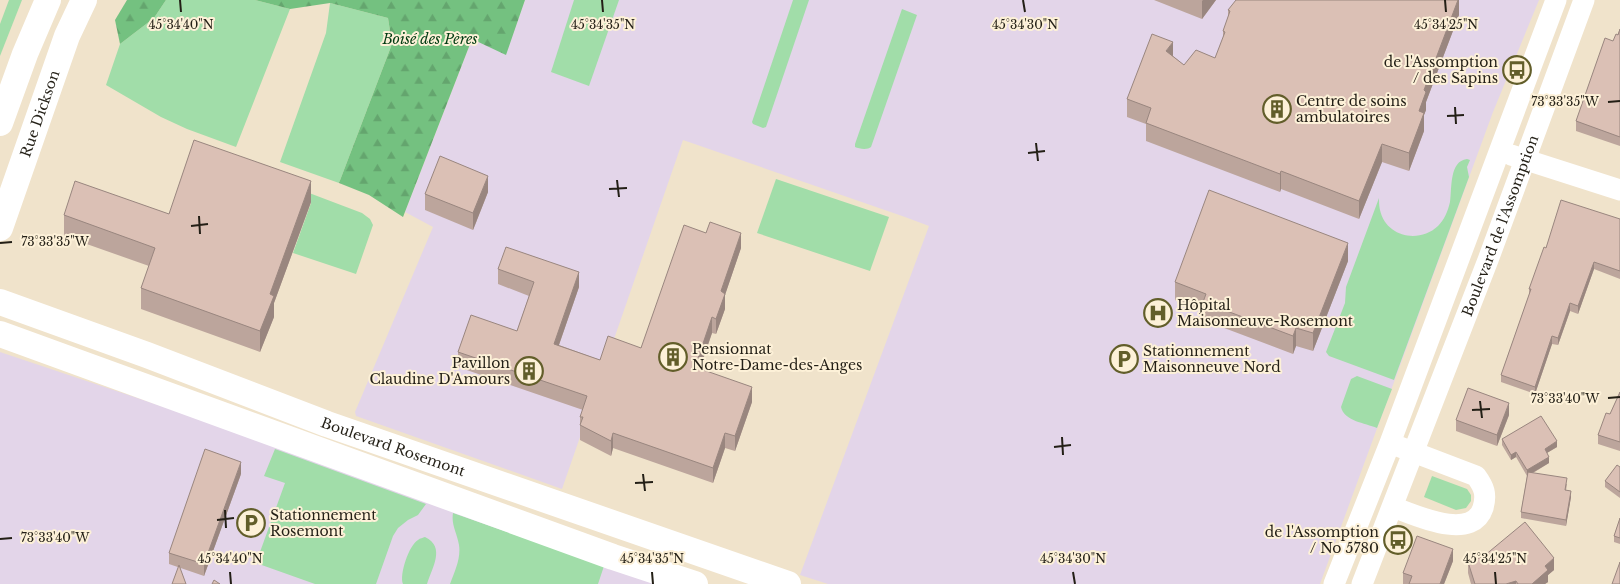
<svg xmlns="http://www.w3.org/2000/svg" width="1620" height="584" viewBox="0 0 1620 584" font-family="'Libre Baskerville',serif">
	<style>
		.medical { fill: #e3d5e9 }
		.green { fill: #a1dda9 }
		.forest { fill: url(#forest-firs) }
		.lines { fill: none; stroke-linecap: round; stroke-linejoin: round }
		.minor { stroke: #fff; stroke-width: 21 }
		.major { stroke: #fff; stroke-width: 26 }
		.wall { fill: #bca59c }
		.shaded-wall { fill: #99867f }
		.building { fill: #dbc0b5; stroke: #99867f }
		.ticks { fill: none; stroke: #231f16; stroke-width: 2 }
		.labels { text-anchor: middle; stroke-width: 4; stroke-linejoin: round; paint-order: stroke }
		.park-label { font-size: 14px; font-style: italic; fill: #003b12; stroke: #fdf1d8 }
		.poi-label { font-size: 14px; fill: #231f16; stroke: #fdf1d8; text-anchor: start }
		.street-label { font-size: 14px; fill: #231f16; stroke: #fdf1d8 }
		.ticks-label { font-size: 12px; text-anchor: middle; fill: #231f16; stroke: #fdf1d8; stroke-width: 4; stroke-linejoin: round; paint-order: stroke }
	</style>
	<defs>
		<pattern id="forest-firs" width="22" height="20" patternUnits="userSpaceOnUse" patternTransform="scale(1.25)"><rect width="22" height="20" fill="#74c180"/><path d="M5 1l3.5 6h-7zM16 11l3.5 6h-7z" fill="#64a56e"/></pattern>
	</defs>
	<rect width="100%" height="100%" fill="#f0e3cb"/>
	<g class="medical">
		<path d="M525,0H1539L1493,112L1320,584H828L800,575L929,226L905,217L683,140L562,489L356,416L355,412L433,227L405,212L472,39L506,54Z"/>
		<path d="M0,352L693,584H0Z"/>
	</g>
	<g class="green">
		<path d="M9,0H22L0,56V24Z"/>
		<path d="M166,0H255L290,9L236,147L187,129L161,117L106,85L120,44L154,18Z"/>
		<path d="M574,0H619L589,86L551,72Z"/>
		<path d="M793,0H809L766,127L763,128L753,124L752,122Z"/>
		<path d="M330,3L388,18L392,44L339,183L280,162L326,33Z"/>
		<path d="M902,9L917,15L871,147C868,150 859,149 855,147V144Z"/>
		<path d="M1467,159L1470,160L1467,167L1469,177L1394,380L1329,356L1326,352L1345,303L1346,287L1379,198C1379,202 1379,206 1380,210C1386,237 1419,244 1438,226C1444,220 1448,211 1450,202C1452,189 1449,161 1467,159Z"/>
		<path d="M776,179L889,217L870,271L757,233Z"/>
		<path d="M296,188L362,213L370,219L373,225L356,274L293,253L311,203Z"/>
		<path d="M1357,376L1392,389L1377,428C1365,423 1344,421 1341,407L1351,379Z"/>
		<path d="M275,449L426,504L418,515L408,520L398,528L393,536L376,584H315L256,563L285,483L264,476Z"/>
		<path d="M1432,476L1467,489L1471,495V501L1466,508L1456,510L1424,497Z"/>
		<path d="M453,513L604,566L598,584H450C455,571 461,558 459,545C457,533 451,525 453,513Z"/>
		<path d="M425,537C446,547 432,568 427,584H403C399,575 409,545 418,540C420,538 423,538 425,537Z"/>
	</g>
	<g class="forest">
		<path d="M127,0H166L154,18L120,44L115,20Z"/>
		<path d="M255,0H525L506,55L472,39L403,217L369,195L339,183L392,44L388,18L330,3L290,9Z"/>
	</g>
	<g class="lines">
		<g class="minor">
			<path d="M1511,155L1620,190"/>
			<path d="M1393,507C1415,515 1472,542 1483,508C1487,494 1484,487 1476,476L1400,447"/>
			<path d="M1334,584L1390,443L1556,0"/>
			<path id="s1" d="M1362,584L1488,260L1584,0"/>
		</g>
		<g class="major">
			<path d="M0,123L25,54L48,0"/>
			<path id="s2" d="M0,228L67,36L84,0"/>
			<path id="s3" d="M0,302L147,355L327,424L788,584"/>
			<path d="M0,334L613,557L695,584"/>
		</g>
	</g>
	<g class="wall">
		<path d="M1154,0H1216L1202,19Z"/>
		<path d="M1459,0V15L1426,102V110L1424,115V131L1409,171L1382,162L1359,219L1281,189L1280,192L1146,141V124L1127,117V99L1173,56L1184,65L1215,58L1223,39V31L1228,18V10Z"/>
		<path d="M1620,29V146L1576,131V121Z"/>
		<path d="M488,192L473,230L425,210V194Z"/>
		<path d="M311,202L274,303V317L260,352L141,309V288L149,266L64,236V215L169,214Z"/>
		<path d="M1620,219V279L1594,269L1578,314L1570,311L1558,345L1552,344L1535,394L1501,382V375L1529,295V289L1546,248Z"/>
		<path d="M706,233L741,248L725,295V309L716,334L712,333L700,369L752,402L735,451L725,448L713,483L613,448L611,456L580,440V417L583,410L458,367V352L517,331L529,296L498,284V269L579,287L559,345L600,360L641,348Z"/>
		<path d="M1348,261L1313,351L1296,346L1293,354L1203,320V311L1175,300V282Z"/>
		<path d="M1620,392V451L1598,444V435L1610,414Z"/>
		<path d="M1509,415L1497,446L1456,431V420Z"/>
		<path d="M1502,439L1557,447L1547,453L1549,463L1533,473L1567,484L1566,491L1571,497L1566,526L1521,518V512L1527,476L1516,457L1511,460L1502,445Z"/>
		<path d="M1620,467V498L1605,487V481Z"/>
		<path d="M241,474L204,576L169,564V553Z"/>
		<path d="M1620,518V544L1614,542V536Z"/>
		<path d="M1453,561L1444,584H1403V573Z"/>
		<path d="M1468,562L1554,570L1548,575V582L1545,584H1471L1468,573Z"/>
	</g>
	<g class="shaded-wall">
		<path d="M1203,0H1216L1202,19V1Z"/>
		<path d="M1458,0H1459V15L1426,102V110L1424,115V131L1409,171V153L1424,90Z"/>
		<path d="M1173,42V60L1166,51Z"/>
		<path d="M1382,144V162L1359,219V201Z"/>
		<path d="M1281,171V189L1280,192V174Z"/>
		<path d="M488,176V192L473,230V213Z"/>
		<path d="M311,181V202L274,303V317L260,352V331L270,294Z"/>
		<path d="M741,233V248L725,295V309L716,334V319L721,291Z"/>
		<path d="M1348,243V261L1313,351V333Z"/>
		<path d="M1594,262V269L1578,314V306Z"/>
		<path d="M579,272V287L554,359V344Z"/>
		<path d="M1570,303V311L1558,345V338Z"/>
		<path d="M712,317V333L695,382V367Z"/>
		<path d="M1296,328V346L1293,354V336Z"/>
		<path d="M1552,336V344L1535,394V387Z"/>
		<path d="M752,387V402L735,451V436Z"/>
		<path d="M1509,403V415L1497,446V435Z"/>
		<path d="M613,433V448L611,456V441Z"/>
		<path d="M725,433V448L713,483V468Z"/>
		<path d="M1557,441V447L1545,454V449Z"/>
		<path d="M1516,452V457L1511,460V455Z"/>
		<path d="M1549,457V463L1527,476V470Z"/>
		<path d="M241,462V474L204,576V564Z"/>
		<path d="M1571,491V497L1566,526V520Z"/>
		<path d="M1453,549V561L1444,584H1440Z"/>
		<path d="M1554,558V570L1548,575V582L1545,584H1532L1545,566Z"/>
		<path d="M1516,581V584H1506Z"/>
	</g>
	<g class="building">
		<path d="M1236,0H1458L1424,90L1426,92L1419,111L1424,113L1409,153L1382,144L1359,201L1281,171L1280,174L1146,123L1151,108L1127,99L1152,34L1173,42L1166,51L1184,65L1196,50L1215,58L1225,32L1223,31L1230,11L1228,10Z"/>
		<path d="M1620,29V137L1576,121L1605,38L1613,41L1616,34L1618,35Z"/>
		<path d="M194,140L311,181L270,294L274,296L260,331L141,288L155,248L64,215L75,181L169,214Z"/>
		<path d="M440,156L488,176L473,213L425,194Z"/>
		<path d="M1209,190L1348,243L1313,333L1296,328L1293,336L1203,302L1206,294L1175,282Z"/>
		<path d="M1561,200L1620,219V271L1594,262L1578,306L1570,303L1558,338L1552,336L1535,387L1501,375L1531,289H1529L1544,247L1546,248Z"/>
		<path d="M710,222L741,233L721,291L725,294L716,319L712,317L695,367L752,387L735,436L725,433L713,468L613,433L611,441L580,425L583,417H580L587,396L458,352L471,315L517,331L534,282L498,269L506,247L579,272L554,344L600,360L608,336L641,348L684,225L706,233Z"/>
		<path d="M1468,388L1509,403L1497,435L1456,420Z"/>
		<path d="M1620,392V442L1598,435L1606,413L1610,414Z"/>
		<path d="M1541,416L1557,441L1545,449L1549,457L1527,470L1516,452L1511,455L1502,439Z"/>
		<path d="M205,449L241,462L204,564L169,553Z"/>
		<path d="M1617,465L1620,467V492L1605,481Z"/>
		<path d="M1528,472L1567,478L1565,490L1571,491L1566,520L1521,512Z"/>
		<path d="M1620,518V538L1614,536Z"/>
		<path d="M1525,522L1554,558L1545,566L1548,570L1532,584H1518L1516,581L1506,584H1475L1468,562L1484,556Z"/>
		<path d="M1417,536L1453,549L1440,584H1409L1412,576L1403,573Z"/>
		<path d="M1620,562V584H1612Z"/>
		<path d="M179,565L186,584H172Z"/>
		<path d="M214,580L220,584H212Z"/>
	</g>
	<path class="ticks" d="M180,0L181,12M602,0L603,12M1023,0L1025,12M1445,0L1446,12M1608,102L1620,101M1455,107L1456,124M1447,116L1464,115M1036,143L1038,161M1028,153L1045,151M617,180L619,197M609,189L627,188M199,216L200,234M191,226L208,224M0,243L12,242M1608,398L1620,397M1480,401L1482,418M1472,410L1490,409M1062,437L1063,455M1054,447L1071,445M643,474L645,491M635,483L653,482M225,510L226,528M217,520L234,518M0,539L12,538M230,572L231,584M652,572L653,584M1073,572L1075,584M1495,572L1496,584"/>
	<defs>
		<symbol id="bus-ring" viewBox="-11 -11 22 22"><circle r="9.5" fill="#fdf1d8" stroke="#625e2a" stroke-width="1.5"/><path d="M-5-6H5V4H4V6H2V4H-2V6H-4V4H-5ZM-3.5-4V0h7V-4ZM-3.5 1.2v1.5H-2V1.2ZM2 1.2v1.5H3.5V1.2Z" fill="#625e2a"/></symbol>
		<symbol id="building-ring" viewBox="-11 -11 22 22"><circle r="9.5" fill="#fdf1d8" stroke="#625e2a" stroke-width="1.5"/><path d="M-4-6H4V6H1V3H-1V6H-4ZM-2.5-4.3h1.7v1.8h-1.7ZM.8-4.3h1.7v1.8H.8ZM-2.5-1h1.7V.8h-1.7ZM.8-1h1.7V.8H.8Z" fill="#625e2a"/></symbol>
		<symbol id="hospital-ring" viewBox="-11 -11 22 22"><circle r="9.5" fill="#fdf1d8" stroke="#625e2a" stroke-width="1.5"/><path d="M-5-5h3v3.5h4V-5h3V5h-3V1.5h-4V5h-3Z" fill="#625e2a"/></symbol>
		<symbol id="parking-ring" viewBox="-11 -11 22 22"><circle r="9.5" fill="#fdf1d8" stroke="#625e2a" stroke-width="1.5"/><path d="M-3.5-5.5H1a3.5 3.5 0 0 1 0 7H-1V5.5H-3.5ZM-1-3.4V-.6H.8a1.4 1.4 0 0 0 0-2.8Z" fill="#625e2a"/></symbol>
	</defs>
	<g fill-rule="evenodd">
		<use href="#bus-ring" x="1501" y="54" width="32" height="32"/>
		<use href="#building-ring" x="1261" y="93" width="32" height="32"/>
		<use href="#hospital-ring" x="1142" y="297" width="32" height="32"/>
		<use href="#building-ring" x="657" y="341" width="32" height="32"/>
		<use href="#parking-ring" x="1108" y="343" width="32" height="32"/>
		<use href="#building-ring" x="513" y="355" width="32" height="32"/>
		<use href="#parking-ring" x="235" y="507" width="32" height="32"/>
		<use href="#bus-ring" x="1382" y="524" width="32" height="32"/>
	</g>
	<g class="labels">
		<g class="park-label">
			<text x="430" y="44">Boisé des Pères</text>
		</g>
		<g class="poi-label">
			<text x="1498" y="67" text-anchor="end">de l'Assomption<tspan x="1498" dy="16">/ des Sapins</tspan></text>
			<text x="1296" y="106">Centre de soins<tspan x="1296" dy="16">ambulatoires</tspan></text>
			<text x="1177" y="310">Hôpital<tspan x="1177" dy="16">Maisonneuve-Rosemont</tspan></text>
			<text x="692" y="354">Pensionnat<tspan x="692" dy="16">Notre-Dame-des-Anges</tspan></text>
			<text x="1143" y="356">Stationnement<tspan x="1143" dy="16">Maisonneuve Nord</tspan></text>
			<text x="510" y="368" text-anchor="end">Pavillon<tspan x="510" dy="16">Claudine D'Amours</tspan></text>
			<text x="270" y="520">Stationnement<tspan x="270" dy="16">Rosemont</tspan></text>
			<text x="1379" y="537" text-anchor="end">de l'Assomption<tspan x="1379" dy="16">/ No 5780</tspan></text>
		</g>
		<g class="street-label">
			<text dy="5" stroke="none"><textPath href="#s2" startOffset="121">Rue Dickson</textPath></text>
			<text dy="5" stroke="none"><textPath href="#s1" startOffset="384">Boulevard de l'Assomption</textPath></text>
			<text dy="5" stroke="none"><textPath href="#s3" startOffset="419">Boulevard Rosemont</textPath></text>
		</g>
	</g>
	<g class="ticks-label">
		<text x="181" y="29">45°34'40"N</text>
		<text x="603" y="29">45°34'35"N</text>
		<text x="1025" y="29">45°34'30"N</text>
		<text x="1446" y="29">45°34'25"N</text>
		<text x="1565" y="106">73°33'35"W</text>
		<text x="55" y="246">73°33'35"W</text>
		<text x="1565" y="403">73°33'40"W</text>
		<text x="55" y="542">73°33'40"W</text>
		<text x="230" y="563">45°34'40"N</text>
		<text x="652" y="563">45°34'35"N</text>
		<text x="1073" y="563">45°34'30"N</text>
		<text x="1495" y="563">45°34'25"N</text>
	</g>
</svg>
